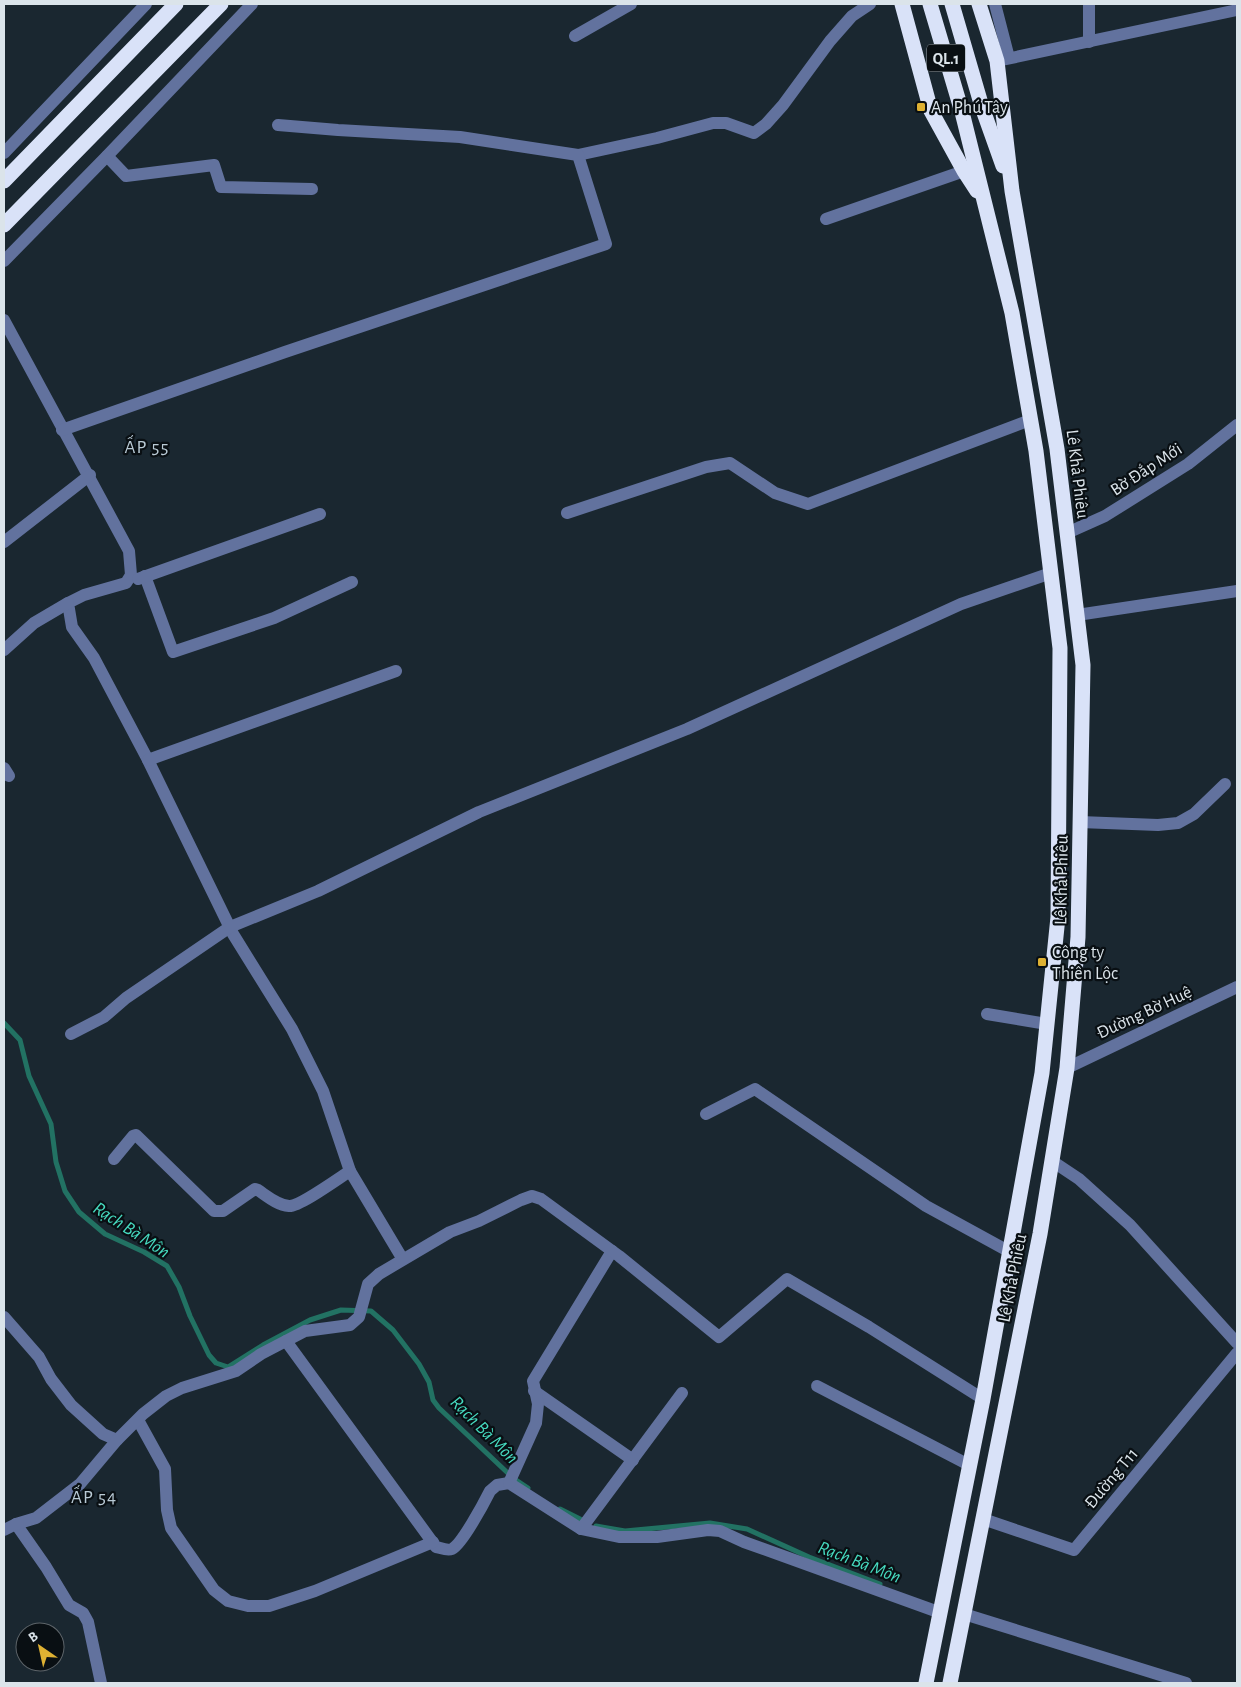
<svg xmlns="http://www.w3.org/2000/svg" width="1241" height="1687" viewBox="0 0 1241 1687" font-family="'Alegreya Sans',sans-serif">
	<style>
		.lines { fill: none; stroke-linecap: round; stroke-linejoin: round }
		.stream { stroke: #227263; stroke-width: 5 }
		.minor { stroke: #62729e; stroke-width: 12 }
		.highway { stroke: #d9e2f8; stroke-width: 15 }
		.poi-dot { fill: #deb133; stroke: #090f13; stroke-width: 2 }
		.labels { text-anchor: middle; stroke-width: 4.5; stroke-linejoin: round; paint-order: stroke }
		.shield { fill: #090f13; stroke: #9ca4aa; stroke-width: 1 }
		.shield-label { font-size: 16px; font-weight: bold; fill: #dbe4ea }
		.poi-label { font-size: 18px; fill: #dbe4ea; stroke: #090f13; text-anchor: start }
		.street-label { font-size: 18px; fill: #dbe4ea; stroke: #090f13 }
		.neighbourhood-label { font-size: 19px; letter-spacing: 1px; fill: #b9cad5; stroke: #090f13 }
		.water-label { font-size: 19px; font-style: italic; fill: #46dabf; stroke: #090f13 }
	</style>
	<rect width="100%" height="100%" fill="#1a2730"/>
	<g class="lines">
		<g class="stream">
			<path d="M4,1023L20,1040L29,1076L51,1124L56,1162L65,1191L79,1212L105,1234L144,1252L167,1266L179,1287L190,1316L209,1355L216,1363L228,1367L263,1345L310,1320L341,1310L371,1311L393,1330L419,1364L429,1382L433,1400L439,1408L513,1478L528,1488"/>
			<path d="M560,1509L586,1522"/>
			<path d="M596,1526L625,1531L710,1523L747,1529L809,1557L880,1584"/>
		</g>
		<g class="minor">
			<path d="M995,4L1009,58"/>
			<path d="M575,36L631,4"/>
			<path d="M1089,42V4"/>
			<path d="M997,61L1237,10"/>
			<path d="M4,153L146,4"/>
			<path d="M578,155L657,138L713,123H726L754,133L766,124L783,105L830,41L852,16L870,4"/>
			<path d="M107,156L126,176L214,165L221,187L312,189"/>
			<path d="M826,219L964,171"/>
			<path d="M4,261L107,156L252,4"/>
			<path d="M4,320L129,551L131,575L126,583L84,595L68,603L72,627L94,658L148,760L233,934L292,1029L323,1091L350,1171L402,1258"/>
			<path d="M62,430L285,352L606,244L578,155L460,137L338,130L278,125"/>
			<path d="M567,513L706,467L730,463L775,493L808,504L1030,420"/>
			<path d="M1067,533L1105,516L1188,464L1237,425"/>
			<path d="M4,542L90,475"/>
			<path d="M145,576L173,652L274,618L352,582"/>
			<path d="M138,579L320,514"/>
			<path d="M1077,615L1237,591"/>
			<path d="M4,650L34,623L68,603"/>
			<path d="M148,760L396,671"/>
			<path d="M4,768L9,776"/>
			<path d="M1080,822L1158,825L1178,823L1194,814L1225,784"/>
			<path d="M987,1014L1047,1024"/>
			<path d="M71,1034L104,1017L126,998L230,927L318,891L479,812L687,729L961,604L1051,573"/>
			<path d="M1067,1068L1237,987"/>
			<path d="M706,1114L755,1089L926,1206L1010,1252"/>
			<path d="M114,1159L133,1136L136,1135L214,1211H223L255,1189L258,1190C267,1196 277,1205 289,1206C299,1207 339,1178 350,1171"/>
			<path d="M1052,1161L1079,1179L1130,1225L1237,1343"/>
			<path d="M4,1317L39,1357L51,1379L71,1405L103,1434L117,1440"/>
			<path d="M286,1341L436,1547C441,1548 447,1551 452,1549C462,1544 484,1503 490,1491L497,1485L509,1483L581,1529L619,1537H657L708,1530L720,1531L744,1542L941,1613"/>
			<path d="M817,1386L969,1465"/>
			<path d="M534,1391L633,1460"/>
			<path d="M138,1420L165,1469L167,1510L171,1528L214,1590L228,1601L248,1606H269L315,1591L433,1542"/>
			<path d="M509,1483L536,1423L538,1404L533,1381L612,1251"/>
			<path d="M983,1519L1074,1550L1237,1353"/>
			<path d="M16,1524L46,1567L69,1605L83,1613L88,1622L101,1683"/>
			<path d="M581,1529L682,1393"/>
			<path d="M4,1530L16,1524L36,1518L80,1484L117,1440L143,1414L166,1396L182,1388L236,1371L261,1354L305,1331L350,1325L359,1317L368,1284L379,1274L450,1232L479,1221L521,1200L532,1196L541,1199L619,1256L719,1337L787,1279L869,1327L983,1399"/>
			<path d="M964,1614L1186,1683"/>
		</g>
		<g class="highway">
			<path d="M902,4L931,111L964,171L977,191"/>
			<path d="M952,4L982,107L1003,166"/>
			<path d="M4,181L176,4"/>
			<path d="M4,225L221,4"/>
			<path d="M926,1683L983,1399L1042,1073L1058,917L1060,648L1036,451L1012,313L962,112L930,4"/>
			<path d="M950,1683L1040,1234L1067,1068L1078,937L1083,665L1057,449L1012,191L997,61L979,4"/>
		</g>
	</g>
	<g class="poi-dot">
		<rect x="916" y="102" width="10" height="10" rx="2.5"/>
		<rect x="1037" y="957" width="10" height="10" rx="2.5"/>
	</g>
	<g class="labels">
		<rect class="shield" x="927" y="44.5" width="38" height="27" rx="4"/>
		<g class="shield-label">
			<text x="946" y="64">QL.1</text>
		</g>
		<g class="poi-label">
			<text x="931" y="113">An Phú Tây</text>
			<text x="1052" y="958">Công ty<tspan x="1052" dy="21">Thiên Lộc</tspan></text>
		</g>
		<g class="street-label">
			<text transform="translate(1146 469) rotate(-33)" y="6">Bờ Đắp Mới</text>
			<text transform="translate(1078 474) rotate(83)" y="6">Lê Khả Phiêu</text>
			<text transform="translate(1061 880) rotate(-89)" y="6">Lê Khả Phiêu</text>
			<text transform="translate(1144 1012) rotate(-25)" y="6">Đường Bờ Huệ</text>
			<text transform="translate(1012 1278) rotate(-79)" y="6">Lê Khả Phiêu</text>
			<text transform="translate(1111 1478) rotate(-50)" y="6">Đường T11</text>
		</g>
		<g class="neighbourhood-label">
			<text x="147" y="453">ẤP 55</text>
			<text x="94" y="1503">ẤP 54</text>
		</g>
		<g class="water-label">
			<text transform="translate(132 1229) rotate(33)" y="7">Rạch Bà Môn</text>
			<text transform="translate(485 1429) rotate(45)" y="7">Rạch Bà Môn</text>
			<text transform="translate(860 1561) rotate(21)" y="7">Rạch Bà Môn</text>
		</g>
	</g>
	<rect width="1241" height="1687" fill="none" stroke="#dbe4ea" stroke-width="10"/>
	<g transform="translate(40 1647) rotate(326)"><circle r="24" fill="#090f13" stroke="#5d6469"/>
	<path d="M0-4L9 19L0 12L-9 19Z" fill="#deb133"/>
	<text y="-8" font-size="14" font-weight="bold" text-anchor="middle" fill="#dbe4ea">B</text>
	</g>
</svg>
